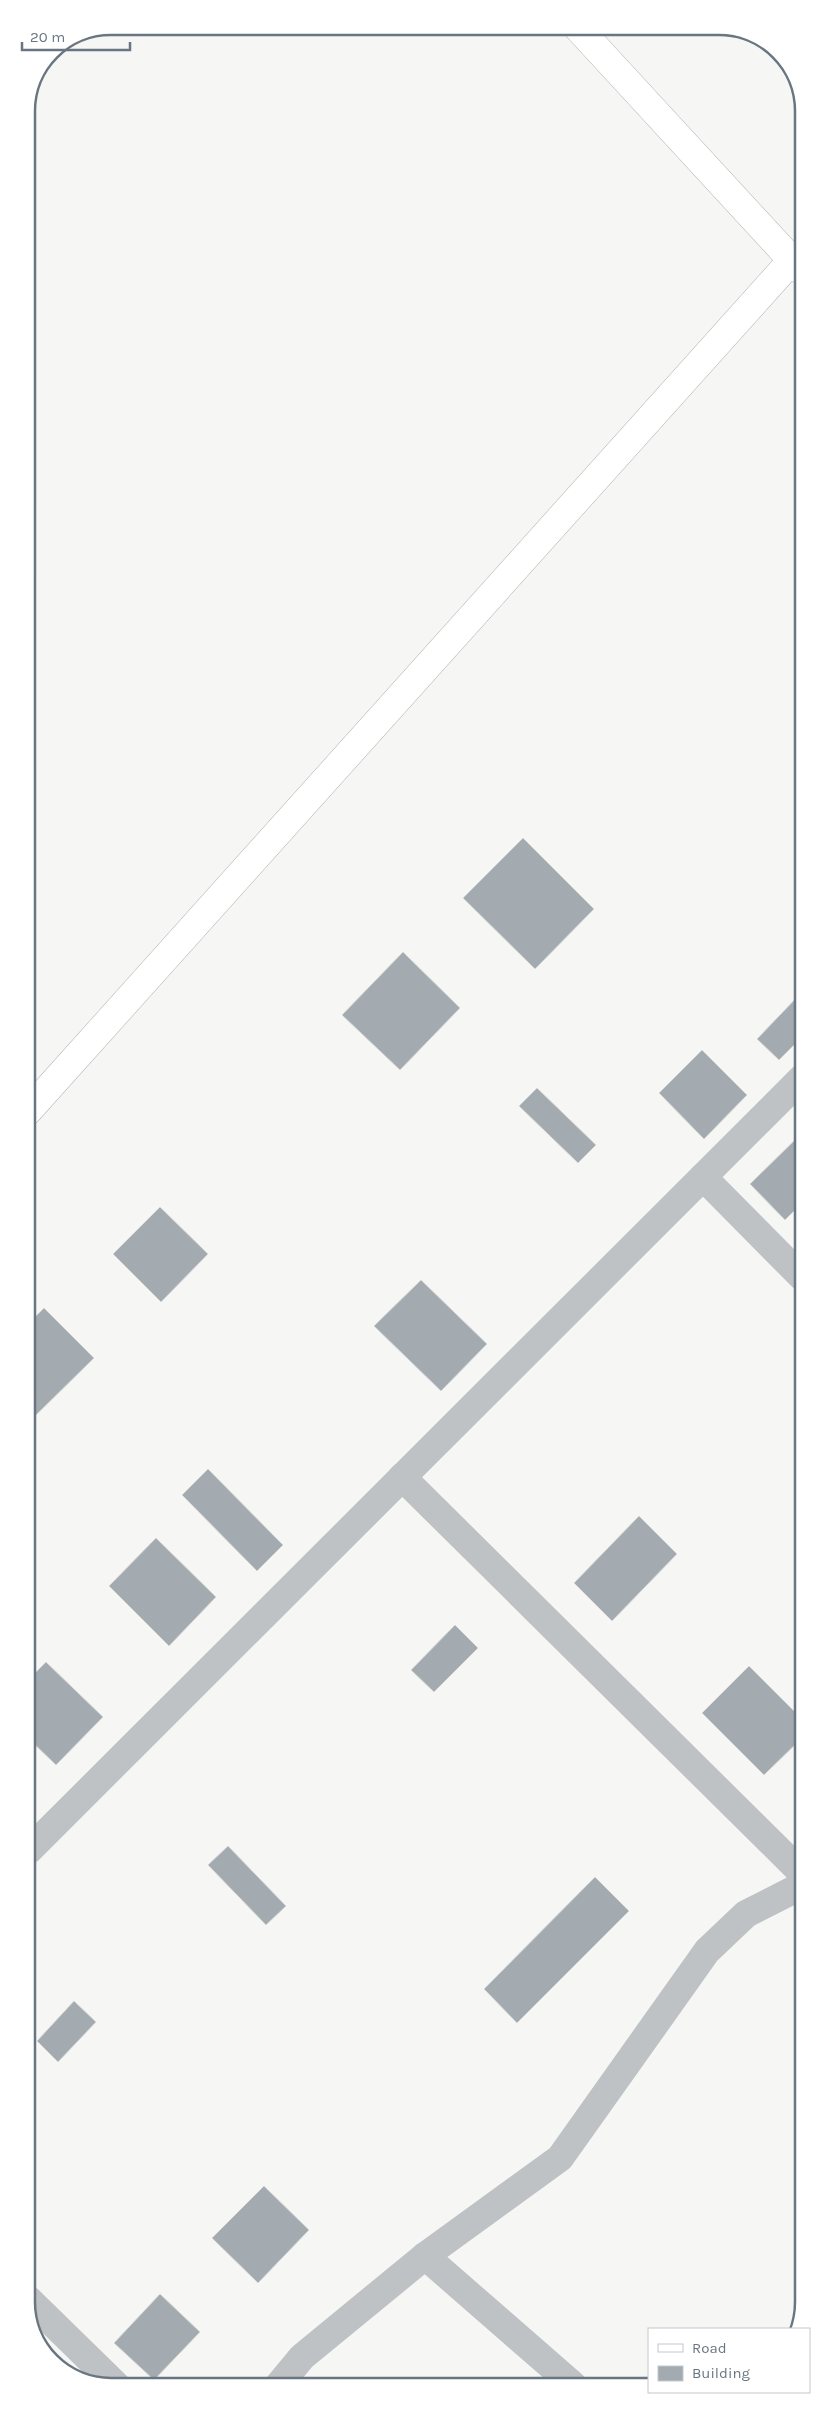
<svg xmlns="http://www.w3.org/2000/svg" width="830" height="2413" viewBox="0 0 830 2413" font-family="Karla,sans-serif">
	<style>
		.building { fill: #a4abb0; stroke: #d8d8d6 }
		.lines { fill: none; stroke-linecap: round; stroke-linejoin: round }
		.secondary-casing { stroke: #b1b5b9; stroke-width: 29 }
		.street { stroke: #bec2c5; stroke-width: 28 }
		.secondary { stroke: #fff; stroke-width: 28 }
		.rim { fill: none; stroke: #697681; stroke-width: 2.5 }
	</style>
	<rect width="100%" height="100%" fill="#f6f6f4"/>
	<g class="building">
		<path d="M523,838L594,909L535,969L463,898Z"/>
		<path d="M403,952L460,1008L400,1070L342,1015Z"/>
		<path d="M801,993L802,1037L779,1060L757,1039Z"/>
		<path d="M702,1050L747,1095L704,1139L659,1093Z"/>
		<path d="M537,1088L596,1145L578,1163L519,1106Z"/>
		<path d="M802,1133V1203L785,1220L750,1184Z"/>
		<path d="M160,1207L208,1254L161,1302L113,1254Z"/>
		<path d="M421,1280L487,1344L441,1391L374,1326Z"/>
		<path d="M44,1308L94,1358L32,1419L28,1415V1324Z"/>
		<path d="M208,1469L283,1545L257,1571L182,1495Z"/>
		<path d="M639,1516L677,1554L612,1621L574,1583Z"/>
		<path d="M156,1538L216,1597L169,1646L109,1586Z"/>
		<path d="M455,1625L478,1648L434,1692L411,1670Z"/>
		<path d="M46,1662L103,1717L56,1765L28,1738V1680Z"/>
		<path d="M749,1666L803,1720V1737L764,1775L702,1713Z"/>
		<path d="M228,1846L286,1906L266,1925L208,1865Z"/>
		<path d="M595,1877L629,1911L517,2023L484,1989Z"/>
		<path d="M74,2001L96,2022L58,2062L37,2041Z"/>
		<path d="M264,2186L309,2230L258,2283L212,2238Z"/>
		<path d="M160,2294L200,2332L154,2380L114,2343Z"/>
	</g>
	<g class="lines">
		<defs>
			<g id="secondary">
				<path d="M578,28L801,270"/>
				<path d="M28,1111L793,259"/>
			</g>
		</defs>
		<use href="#secondary" class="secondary-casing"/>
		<g class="street">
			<path d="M703,1177L802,1277"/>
			<path d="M402,1477L803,1874"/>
			<path d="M29,1850L802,1078"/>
			<path d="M425,2256L573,2385"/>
			<path d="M29,2300L117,2386"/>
			<path d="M278,2386L302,2357L425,2256L560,2158L707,1951L746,1914L803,1885"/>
		</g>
		<use href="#secondary" class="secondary"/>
	</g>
	<path d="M0 0H830V2413H0ZM111 35H719A76 76 0 0 1 795 111V2302A76 76 0 0 1 719 2378H111A76 76 0 0 1 35 2302V111A76 76 0 0 1 111 35Z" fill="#fff" fill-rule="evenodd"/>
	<path class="rim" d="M111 35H719A76 76 0 0 1 795 111V2302A76 76 0 0 1 719 2378H111A76 76 0 0 1 35 2302V111A76 76 0 0 1 111 35Z"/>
	<rect x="648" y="2328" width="162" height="65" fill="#ffffff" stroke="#c3c8cd"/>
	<rect x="658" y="2344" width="25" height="8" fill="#ffffff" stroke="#c3c8cd"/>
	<text x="692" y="2353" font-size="15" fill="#697681">Road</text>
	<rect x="658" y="2366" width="25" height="15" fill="#a4abb0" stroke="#c3c8cd"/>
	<text x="692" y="2378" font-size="15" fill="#697681">Building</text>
	<path d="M22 42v8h108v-8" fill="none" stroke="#697681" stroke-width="2.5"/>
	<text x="30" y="42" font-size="15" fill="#697681" stroke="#ffffff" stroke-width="4" paint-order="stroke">20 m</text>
</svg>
